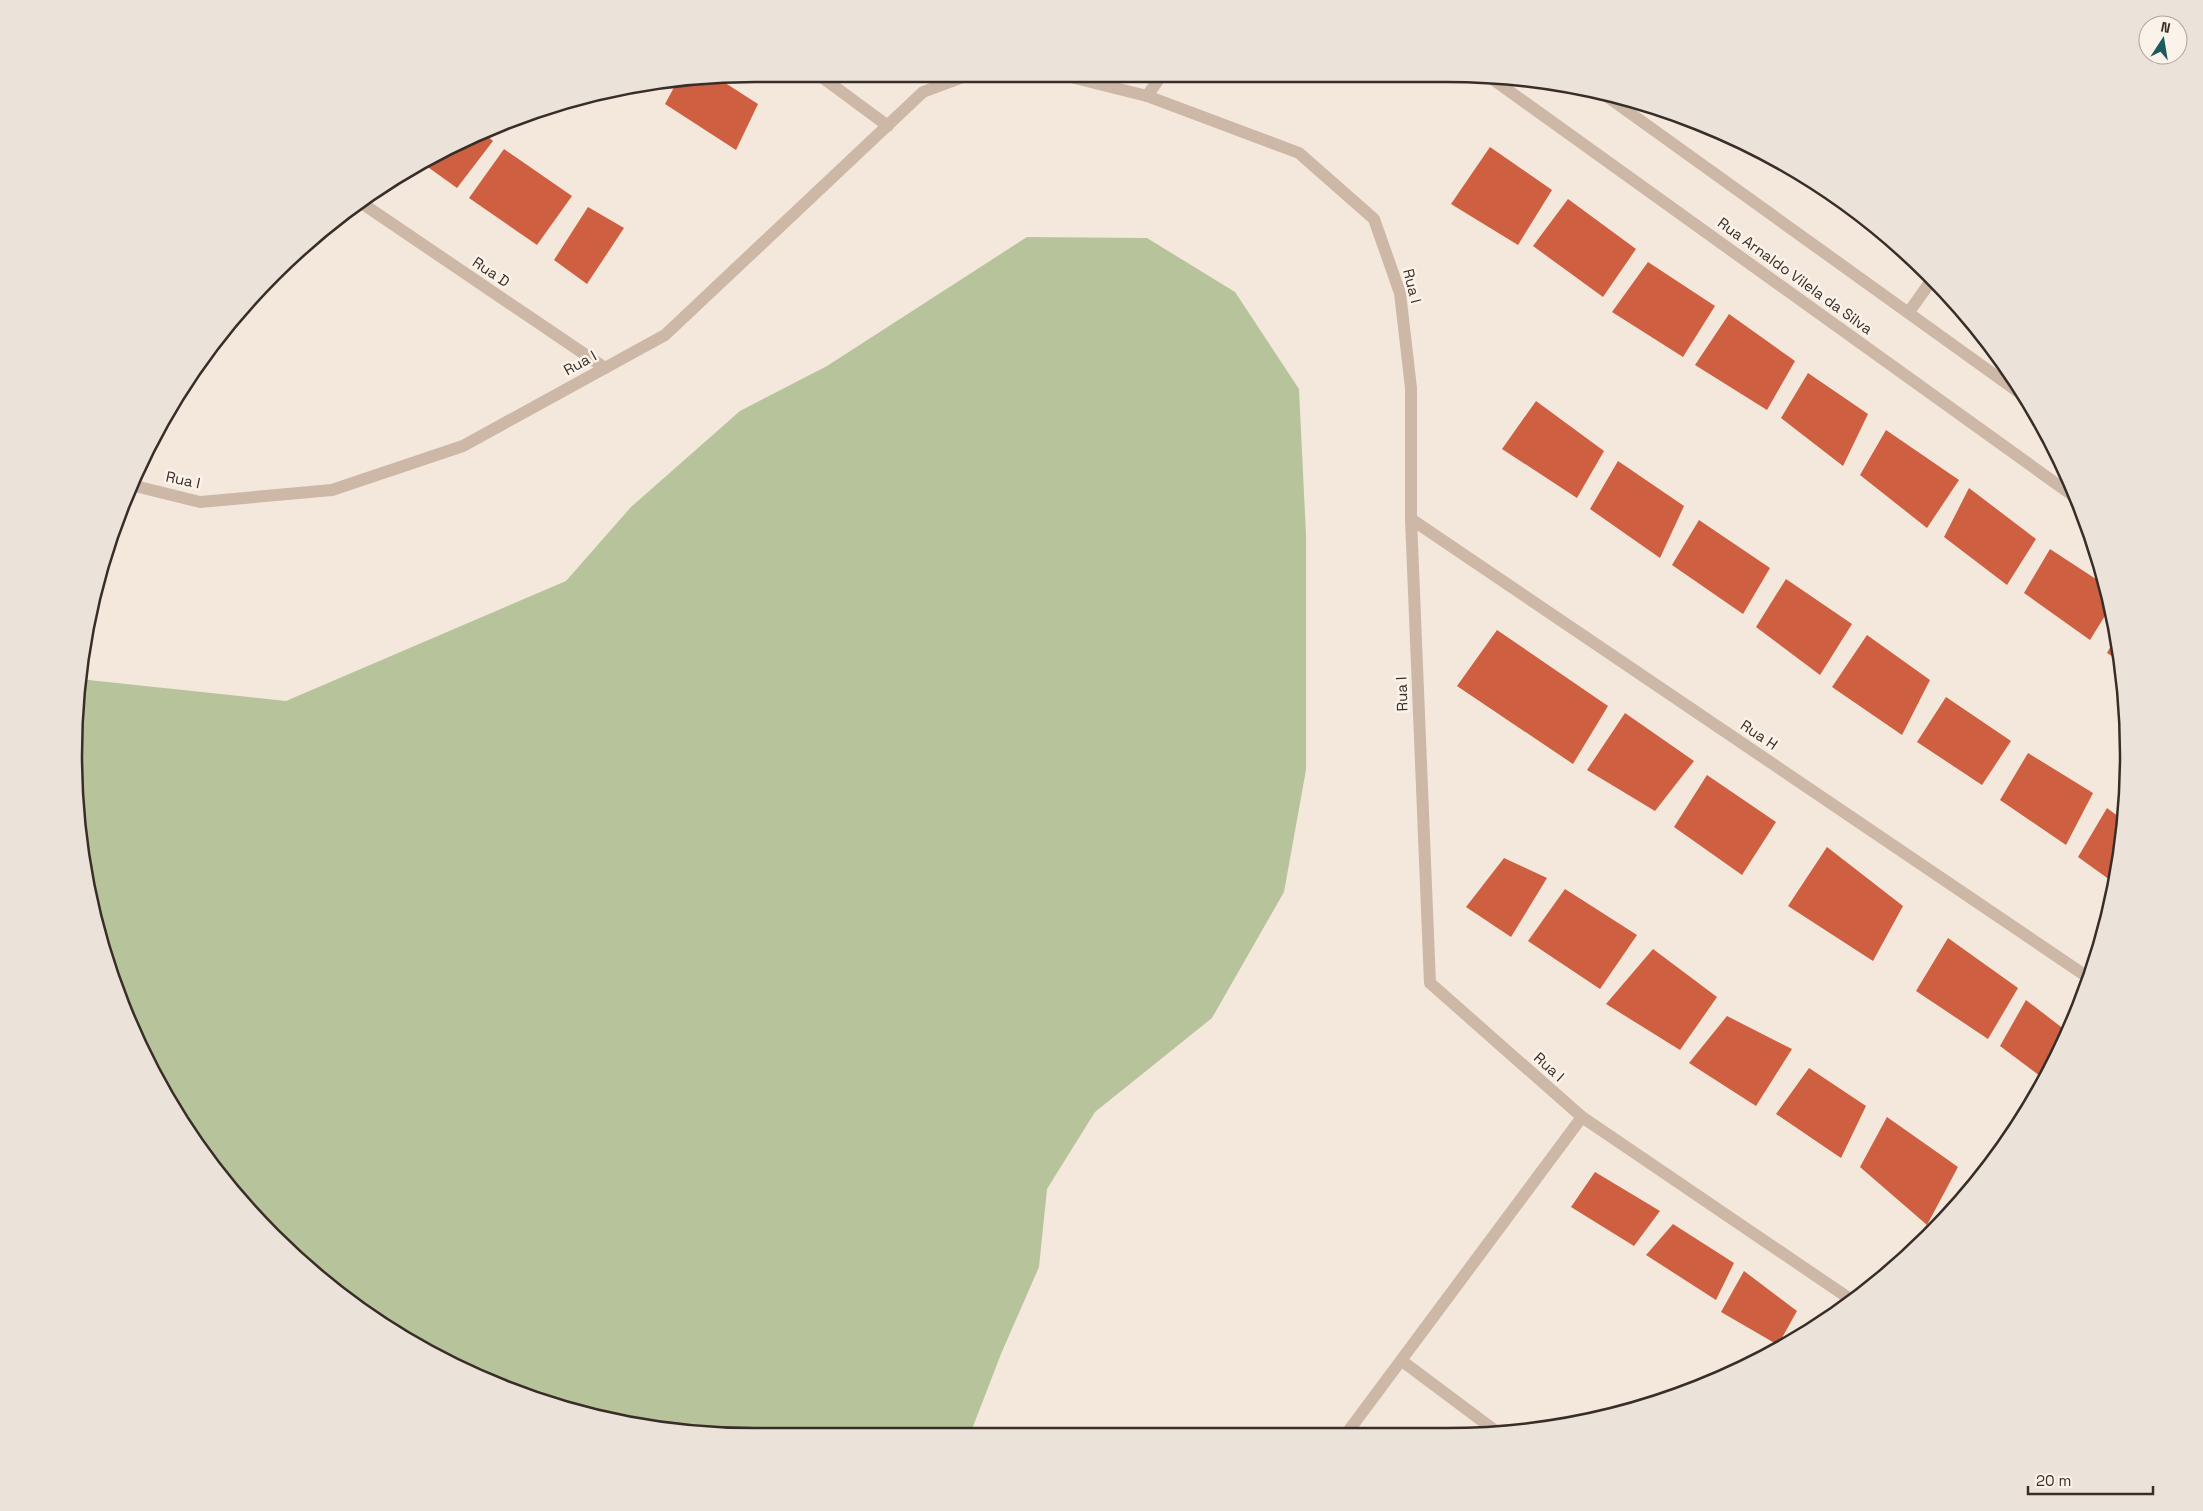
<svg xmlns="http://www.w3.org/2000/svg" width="2203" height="1511" viewBox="0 0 2203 1511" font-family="'Space Grotesk',sans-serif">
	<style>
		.green { fill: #b7c49b }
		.building { fill: #ce6041 }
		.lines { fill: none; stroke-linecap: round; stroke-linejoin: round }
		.minor { stroke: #cdb8a7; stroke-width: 12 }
		.labels { text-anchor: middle; stroke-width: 5; stroke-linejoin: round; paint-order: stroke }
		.street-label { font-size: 15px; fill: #392d28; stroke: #fbf3e9 }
		.rim { fill: none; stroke: #392d28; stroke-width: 2.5 }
	</style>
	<rect width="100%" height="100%" fill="#f4e8dc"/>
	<path class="green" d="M1027,237L1147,238L1235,292L1299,389L1306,535V770L1284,892L1212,1018L1095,1112L1047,1189L1039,1267L1001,1354L969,1437H756L623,1424L454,1367L377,1322L274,1238L165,1096L110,975L87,889L75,711L79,679L286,701L566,581L631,507L740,411L827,366Z"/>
	<g class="building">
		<path d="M719,79L758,104L736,150L665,104L678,80Z"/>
		<path d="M656,82L652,90L644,85Z"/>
		<path d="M486,135L493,141L457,188L425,165Z"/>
		<path d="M1490,147L1552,190L1518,245L1451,204Z"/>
		<path d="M504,149L572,196L537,245L469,198Z"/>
		<path d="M1568,199L1636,249L1603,297L1533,246Z"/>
		<path d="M588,207L624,228L587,284L554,260Z"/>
		<path d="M1648,262L1715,306L1683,357L1612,312Z"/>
		<path d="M1729,314L1795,361L1767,410L1695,365Z"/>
		<path d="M1808,373L1868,414L1843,466L1781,418Z"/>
		<path d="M1536,401L1604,451L1577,498L1502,449Z"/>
		<path d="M1886,430L1959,480L1927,528L1860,475Z"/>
		<path d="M1618,461L1684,506L1660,558L1590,509Z"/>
		<path d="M1969,488L2036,539L2007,585L1944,537Z"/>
		<path d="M1699,520L1770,568L1743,614L1672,565Z"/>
		<path d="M2050,549L2105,585L2111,606L2090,640L2024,593Z"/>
		<path d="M1786,579L1852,624L1820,675L1756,627Z"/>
		<path d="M1497,630L1608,706L1573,764L1457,686Z"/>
		<path d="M1867,635L1930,680L1902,735L1832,687Z"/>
		<path d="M2117,635L2118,637L2120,661L2107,653Z"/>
		<path d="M1946,697L2011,741L1982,785L1917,742Z"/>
		<path d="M1625,713L1694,761L1655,811L1587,770Z"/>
		<path d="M2028,753L2093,793L2066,845L2000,800Z"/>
		<path d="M1707,775L1776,822L1742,875L1674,827Z"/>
		<path d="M2107,808L2123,820L2117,885L2078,857Z"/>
		<path d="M1827,847L1903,906L1873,961L1788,906Z"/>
		<path d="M1504,858L1547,878L1511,937L1466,907Z"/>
		<path d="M1565,889L1637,935L1600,989L1528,941Z"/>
		<path d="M1948,938L2018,988L1988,1039L1916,991Z"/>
		<path d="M1653,949L1717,997L1680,1050L1606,1004Z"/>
		<path d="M2026,1000L2069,1033L2044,1079L2000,1046Z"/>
		<path d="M1727,1016L1792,1049L1756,1106L1689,1063Z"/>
		<path d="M1809,1068L1866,1106L1841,1158L1776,1114Z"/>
		<path d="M1887,1117L1958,1167L1927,1225L1860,1167Z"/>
		<path d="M1595,1172L1660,1211L1634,1246L1571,1207Z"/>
		<path d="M1972,1181L1974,1183L1966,1194L1965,1193Z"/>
		<path d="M1673,1224L1734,1263L1716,1300L1646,1255Z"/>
		<path d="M1744,1271L1797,1311L1778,1345L1721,1312Z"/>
		<path d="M1815,1323L1820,1326L1810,1331Z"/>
	</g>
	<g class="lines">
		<g class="minor">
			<path d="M1071,77L1147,96L1299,153L1374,219L1400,293L1411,388V519L1430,983L1582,1117L1853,1301"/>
			<path d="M823,78L888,126"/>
			<path d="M1491,78L2079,500"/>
			<path d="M1605,95L2024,396"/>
			<path d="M1147,96L1161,76"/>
			<path d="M360,202L605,368"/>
			<path d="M1909,312L1933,278"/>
			<path d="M131,485L200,502L332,490L463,446L665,335L923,92L963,77"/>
			<path d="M1411,519L2089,978"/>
			<path d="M1402,1361L1497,1432"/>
			<path d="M1344,1437L1582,1117"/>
		</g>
	</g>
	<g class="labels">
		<g class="street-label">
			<text transform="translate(491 272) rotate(34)" y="5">Rua D</text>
			<text transform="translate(1795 276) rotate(36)" y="5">Rua Arnaldo Vilela da Silva</text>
			<text transform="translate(1412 286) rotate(76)" y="5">Rua I</text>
			<text transform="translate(580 363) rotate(-29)" y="5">Rua I</text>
			<text transform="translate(183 480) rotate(12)" y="5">Rua I</text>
			<text transform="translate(1402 694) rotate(-92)" y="5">Rua I</text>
			<text transform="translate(1759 735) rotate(34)" y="5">Rua H</text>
			<text transform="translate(1549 1067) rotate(42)" y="5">Rua I</text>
		</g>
	</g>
	<path d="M0 0H2203V1511H0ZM755 82H1447A673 673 0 0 1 2120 755V755A673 673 0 0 1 1447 1428H755A673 673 0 0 1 82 755V755A673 673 0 0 1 755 82Z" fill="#ebe3da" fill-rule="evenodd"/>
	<path class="rim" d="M755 82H1447A673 673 0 0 1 2120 755V755A673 673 0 0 1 1447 1428H755A673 673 0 0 1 82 755V755A673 673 0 0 1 755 82Z"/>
	<g transform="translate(2163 40) rotate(12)"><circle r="24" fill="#fbf3e9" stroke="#ada49c"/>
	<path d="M0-4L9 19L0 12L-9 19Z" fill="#1b5b5e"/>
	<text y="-8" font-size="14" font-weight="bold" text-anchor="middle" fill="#392d28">N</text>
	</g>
	<path d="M2028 1486v8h125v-8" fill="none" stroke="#392d28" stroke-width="2.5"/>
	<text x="2036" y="1486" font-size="15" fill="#392d28" stroke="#fbf3e9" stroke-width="4" paint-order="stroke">20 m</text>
</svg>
